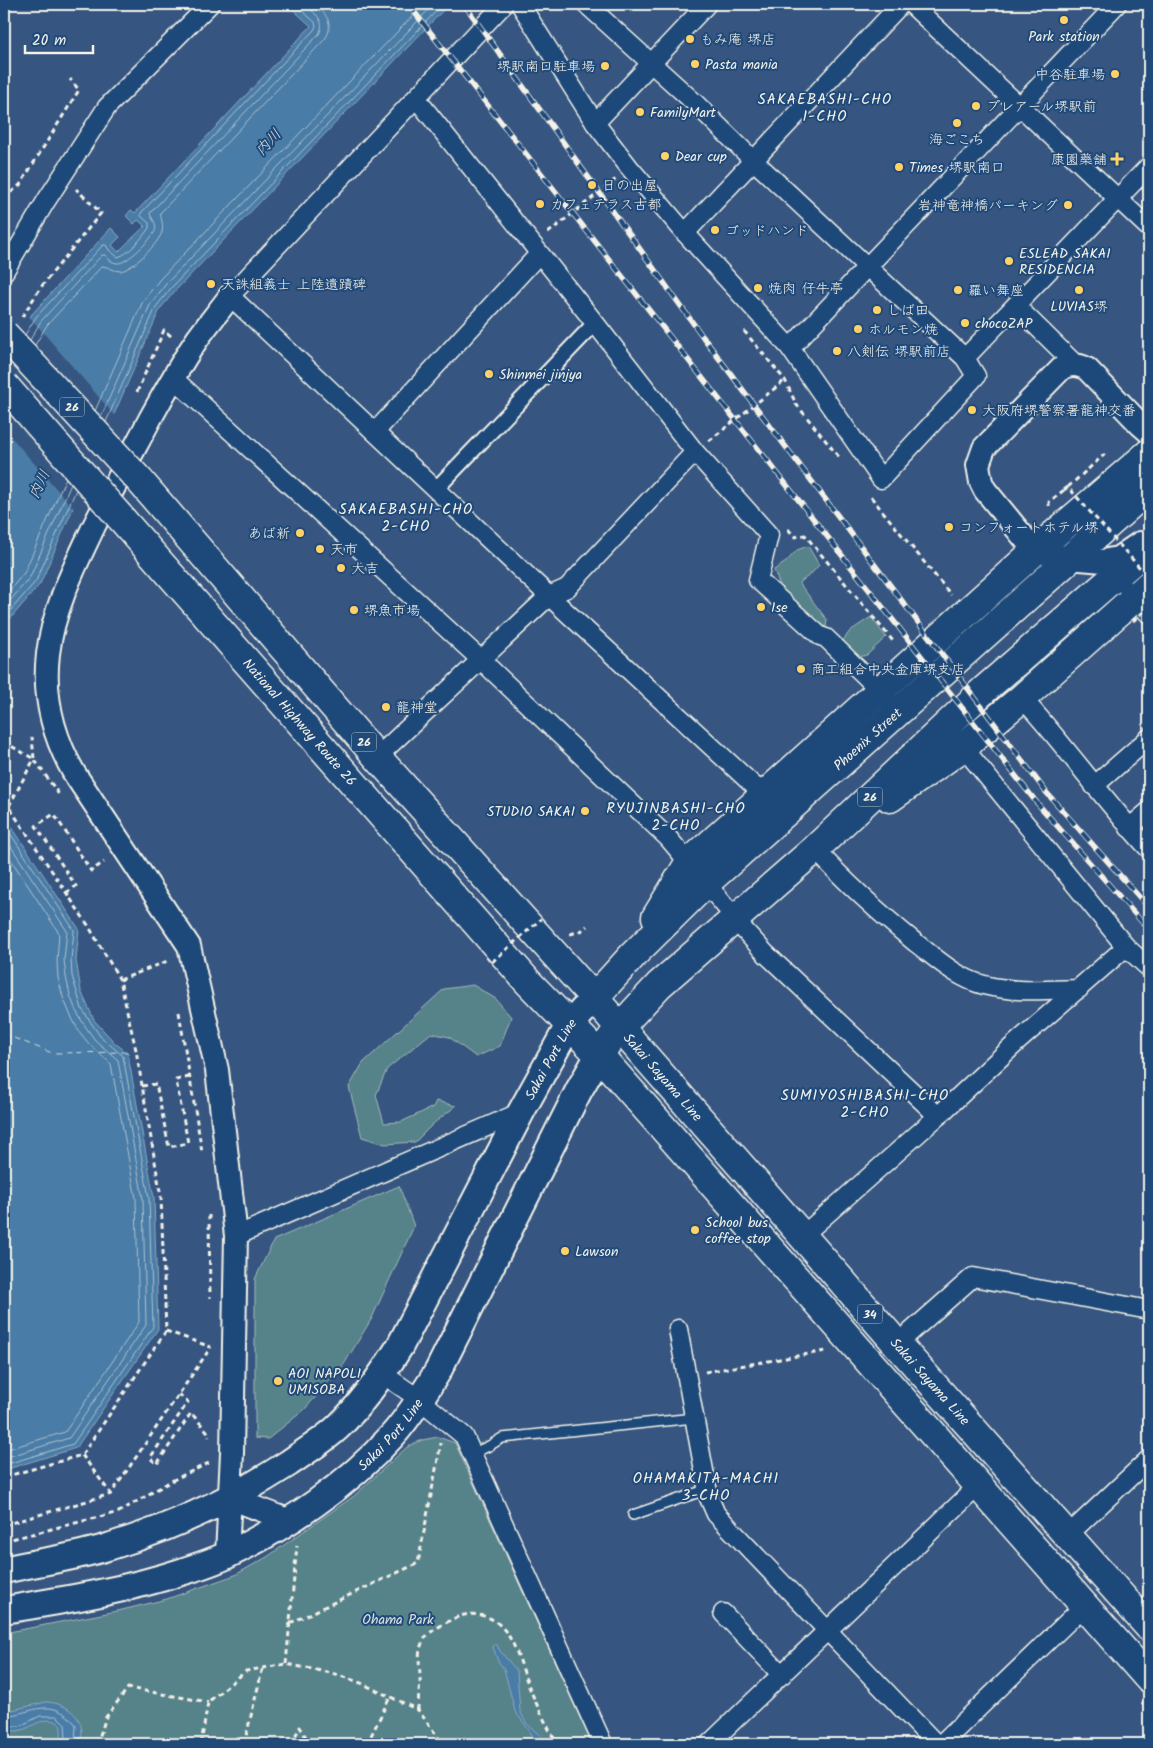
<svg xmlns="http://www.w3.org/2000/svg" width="1153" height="1748" viewBox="0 0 1153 1748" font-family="Kalam,'Klee One',sans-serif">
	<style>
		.green { fill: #56828a; stroke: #a5bab9 }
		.water { fill: #4a7ba6; stroke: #8eaac0 }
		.pier { fill: #365681 }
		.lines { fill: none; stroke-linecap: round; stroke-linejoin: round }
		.shore { stroke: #b0c2ce; stroke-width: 1 }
		.ferry { stroke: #dadfde; stroke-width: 1; stroke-dasharray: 6 5; stroke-linecap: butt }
		.service-casing { stroke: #f4f1e8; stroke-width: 12 }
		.pedestrian-casing { stroke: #f4f1e8; stroke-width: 18 }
		.minor-casing { stroke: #f4f1e8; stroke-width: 21 }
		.tertiary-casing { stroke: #f4f1e8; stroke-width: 26 }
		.secondary-casing { stroke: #f4f1e8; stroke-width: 30 }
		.primary-casing { stroke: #f4f1e8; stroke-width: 31 }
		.trunk-casing { stroke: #f4f1e8; stroke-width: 31 }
		.path { stroke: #f4f1e8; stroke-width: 3; stroke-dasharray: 5 4; stroke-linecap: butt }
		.service { stroke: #1f4a7a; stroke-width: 9 }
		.pedestrian { stroke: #1f4a7a; stroke-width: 14 }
		.minor { stroke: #1f4a7a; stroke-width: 18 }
		.tertiary { stroke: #1f4a7a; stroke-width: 22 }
		.secondary { stroke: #1f4a7a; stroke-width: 26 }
		.primary { stroke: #1f4a7a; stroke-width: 28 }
		.trunk { stroke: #1f4a7a; stroke-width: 28 }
		.rail-casing { stroke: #f4f1e8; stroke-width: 5.5 }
		.rail { stroke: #1f4a7a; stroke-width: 4; stroke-dasharray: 11; stroke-linecap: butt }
		.trunk-bridge-casing { stroke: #f4f1e8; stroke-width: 31; stroke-linecap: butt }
		.path-bridge { stroke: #f4f1e8; stroke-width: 3; stroke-dasharray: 5 4; stroke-linecap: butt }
		.trunk-bridge { stroke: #1f4a7a; stroke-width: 28 }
		.poi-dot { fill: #ffd166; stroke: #1f4a7a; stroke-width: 2 }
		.labels { text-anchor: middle; stroke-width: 4; stroke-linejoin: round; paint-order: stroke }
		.shield { fill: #1f4a7a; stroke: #b4bfc7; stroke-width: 1 }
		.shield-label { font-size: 12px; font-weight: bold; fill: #f4f1e8 }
		.poi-label { font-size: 14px; fill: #f4f1e8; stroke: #1f4a7a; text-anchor: start }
		.street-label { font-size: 14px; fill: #f4f1e8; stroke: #1f4a7a }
		.park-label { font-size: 14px; fill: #dce0da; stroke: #1f4a7a }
		.neighbourhood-label { font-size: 15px; letter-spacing: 1px; fill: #f4f1e8; stroke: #1f4a7a }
		.water-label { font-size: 15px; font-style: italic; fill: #dadfde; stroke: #1f4a7a }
	</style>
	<rect width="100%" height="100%" fill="#365681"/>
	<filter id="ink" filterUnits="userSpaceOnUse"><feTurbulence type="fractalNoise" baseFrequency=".02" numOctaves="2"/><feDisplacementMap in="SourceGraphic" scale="10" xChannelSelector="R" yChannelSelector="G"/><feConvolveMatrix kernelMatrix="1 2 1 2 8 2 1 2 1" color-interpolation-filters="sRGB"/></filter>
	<g filter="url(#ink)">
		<g class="green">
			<path d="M808,546L819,565L811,574L799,583L827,620L826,627L821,630L784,596L774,570L786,562L797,550Z"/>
			<path d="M871,617L886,637L867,655L859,657L848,651L842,642L850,631Z"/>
			<path d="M473,985L496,999L511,1017L500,1046L476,1057L449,1037L431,1033L387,1069L376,1095L384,1123L401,1122L433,1107L436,1101L456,1106L434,1123L415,1142L385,1144L362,1137L349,1087L363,1063L444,989Z"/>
			<path d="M399,1186L414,1226L372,1318L343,1366L304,1410L268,1439L255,1438V1279L274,1240Z"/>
			<path d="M438,1437L455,1443L592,1744H4V1633L122,1610L167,1599L235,1575L267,1557L354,1496L407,1447L422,1440Z"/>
		</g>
		<g class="water">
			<path d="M287,4H449L175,291L160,309L40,584L4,626V361L32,314L111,228L120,237L112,245L118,252L145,226L138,220L134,224L126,216L131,210L135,213L311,26Z"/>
			<path d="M4,815L79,929L76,960L81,991L94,1020L115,1043L128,1053L129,1061L154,1198L158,1329L76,1448L4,1470Z"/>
			<path d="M495,1644L497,1645L500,1651L517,1671L520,1711L526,1723L546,1741L547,1744H536L531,1733L515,1711L504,1669L498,1661L493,1647Z"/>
			<path d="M46,1702C68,1702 90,1722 79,1744H57C62,1738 62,1732 60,1724C46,1714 35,1726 22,1730C16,1732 11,1730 5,1731L4,1734V1712Z"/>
		</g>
		<path class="pier" d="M28,315L116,417L75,510L4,429V356Z"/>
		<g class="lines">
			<g class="shore">
				<path d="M25,335L36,317L103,245H106L109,250L118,257C129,254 142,238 149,228V223L141,216V213L314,30L316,26L315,22L294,4"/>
				<path d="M30,340L41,321L102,255H105C108,259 112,263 118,263C126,264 152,239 155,231C158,223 151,219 150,213L319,34C327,20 313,12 304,4"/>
				<path d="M35,345L47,325L102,266C108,266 113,271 120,271C132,270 159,243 162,232C164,225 161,219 160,213L325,39C335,24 326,14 315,4"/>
				<path d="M95,411L143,301L160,279L424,4"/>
				<path d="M101,417L150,305L166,284L434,4"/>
				<path d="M106,422L156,307L171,288L443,4"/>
				<path d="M4,597L24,573L66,478"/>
				<path d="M4,608L30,577L71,484"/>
				<path d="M4,618L36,581L76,490"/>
				<path d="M4,824L74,930L71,960L72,976L82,1009L100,1036L123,1056L149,1198L153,1327L73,1444L4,1465"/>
				<path d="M4,836L67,931L64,960L66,977L70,995L76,1011L85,1026L95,1040L118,1060L143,1199L146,1325L69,1438L4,1458"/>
				<path d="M4,849L59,933L57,961L58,978L63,997L70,1014L78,1030L89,1044L111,1064L136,1199L139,1322L65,1432L4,1450"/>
				<path d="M4,1716C34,1713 52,1695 76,1725L75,1744"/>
				<path d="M4,1726H20L40,1716H57L65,1724L66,1739L63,1744"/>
			</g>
			<path class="ferry" d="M4,1034L52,1053L128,1052"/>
			<defs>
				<g id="service">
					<path d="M473,1453L489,1446L502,1438L694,1418"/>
					<path d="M633,1515L708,1489"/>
				</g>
				<path id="pedestrian" d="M436,489L595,323"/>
				<g id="minor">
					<path d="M504,4L230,296L549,596L765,796"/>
					<path d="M520,4L595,123L629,167L685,233L790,348L881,479L976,376L965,358L754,161L695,103L586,4"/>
					<path d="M911,4L1149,228"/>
					<path d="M416,98L595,323L695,452L769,535L758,580L820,636L826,638L887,697"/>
					<path d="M595,123L707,4"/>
					<path d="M685,233L901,4"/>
					<path d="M4,272L46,201L107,107L210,4"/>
					<path d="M1016,306L1075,364"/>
					<path d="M790,348L1117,4"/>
					<path d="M965,358L1149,166"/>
					<path d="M173,378L480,659L669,839L731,913L734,919L766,954L938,1116"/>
					<path d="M375,432L539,254"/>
					<path d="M1128,590L1149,614"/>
					<path d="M1022,698C1067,747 1104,801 1149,849"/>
					<path d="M963,747L1126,947L1149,968"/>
					<path d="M377,757L549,596L567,588L695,452"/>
					<path d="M1094,786L1149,738"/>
					<path d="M1129,828L1149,811"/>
					<path d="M815,849C848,885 878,912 916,943C937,959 957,978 984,985C1015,993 1047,990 1079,989"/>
					<path d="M236,1236L521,1112"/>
					<path d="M802,1236L938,1116L1016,1043L1126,947"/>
					<path d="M678,1329L709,1498L716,1514L936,1744"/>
					<path d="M897,1344L973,1277L1149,1310"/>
					<path d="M383,1374L419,1399L464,1436L603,1744"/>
					<path d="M1068,1535L1149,1459"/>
					<path d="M723,1613L782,1675"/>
					<path d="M709,1744L979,1485"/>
					<path d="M941,1744L1084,1606"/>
				</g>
				<g id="tertiary">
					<path d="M1140,543L1118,558L1103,561L1069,558L1035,551L985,490L981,482L978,465L984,448L1062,368C1071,364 1078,364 1087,369L1141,425L1149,432"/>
					<path d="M230,1498L290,1521"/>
					<path d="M227,1555L232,1453L236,1236L217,1070L189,946L74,773C53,736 43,696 48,654C53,609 75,566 94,526C112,490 131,455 150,419C165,392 180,364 198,338C208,324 220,310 230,296"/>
				</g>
				<g id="secondary">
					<path id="s1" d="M4,1570C38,1562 78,1557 111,1546C173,1527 235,1498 289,1463C306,1451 323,1441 338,1427C363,1403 382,1375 400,1346L521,1112L569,1025L594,998"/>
					<path id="s2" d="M4,1610C64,1600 123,1591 181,1572C197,1567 213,1562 227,1555C286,1527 348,1485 392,1436C410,1416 424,1393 438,1371L579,1090L599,1055"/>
				</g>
				<g id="primary">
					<path id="s3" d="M594,998L897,1344L1149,1627"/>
					<path d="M599,1055L1149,1679"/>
				</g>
				<g id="trunk">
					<path id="s4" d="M140,481L377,757L594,998L633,955L706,883L1149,488"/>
					<path id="s5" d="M119,516L528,982L599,1055L620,1027L659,985L815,849L984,690L1149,547"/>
					<path d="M890,798L963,747L1022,698L1149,585"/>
					<path d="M656,917L689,863L1035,551L1149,453"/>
				</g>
			</defs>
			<use href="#service" class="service-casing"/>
			<use href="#pedestrian" class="pedestrian-casing"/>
			<use href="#minor" class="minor-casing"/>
			<use href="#tertiary" class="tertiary-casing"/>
			<use href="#secondary" class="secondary-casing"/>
			<use href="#primary" class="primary-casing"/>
			<use href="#trunk" class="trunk-casing"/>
			<g class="path">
				<path d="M4,198L20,185L79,90L70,79"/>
				<path d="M548,233L616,179"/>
				<path d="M22,317L41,287L101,213L76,189"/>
				<path d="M744,331L785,380L796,404L839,457"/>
				<path d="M137,392L164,330L172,337"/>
				<path d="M709,441L784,381"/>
				<path d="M1068,487L1105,454"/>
				<path d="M871,497L951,595"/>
				<path d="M1049,506V502L1064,490"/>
				<path d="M788,529L795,537L805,535L893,641"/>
				<path d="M4,742L34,759L60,796"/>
				<path d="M4,803L9,807L88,925L120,980L136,1050L161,1197L166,1331L82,1455L4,1477"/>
				<path d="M9,806L34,759L32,737"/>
				<path d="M66,893L76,886L36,826L54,814L91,871L104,862"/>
				<path d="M570,934L581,931L587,926"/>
				<path d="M120,980L170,960"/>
				<path d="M179,1012L202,1152"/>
				<path d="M142,1086L156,1084L169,1147L188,1143L176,1080L189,1077"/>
				<path d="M209,1215L210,1298"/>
				<path d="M166,1331L211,1347"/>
				<path d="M705,1372L826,1351"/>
				<path d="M179,1394L188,1402L150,1458L157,1464L191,1413L207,1431L209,1437"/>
				<path d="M82,1455L111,1494"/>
				<path d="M4,1525L111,1494L211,1347"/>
				<path d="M4,1541L119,1512L171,1481L211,1462"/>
				<path d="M290,1623L418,1563L441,1443"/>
				<path d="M286,1664L297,1545"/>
				<path d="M1142,1703L1149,1712"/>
				<path d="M418,1710C418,1701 419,1692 420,1683C421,1668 415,1652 425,1638C431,1630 444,1624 453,1619C461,1615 470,1613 479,1615C513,1620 519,1663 530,1689C538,1708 547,1726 557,1744"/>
				<path d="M97,1744L106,1717L128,1688L208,1702"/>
				<path d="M201,1744L208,1702L246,1671L286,1664L332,1673L361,1683L418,1710L443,1744"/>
				<path d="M244,1744L263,1667"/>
				<path d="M291,1744L300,1727L310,1744"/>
				<path d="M367,1744L390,1697"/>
			</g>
			<use href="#service" class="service"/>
			<use href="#pedestrian" class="pedestrian"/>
			<use href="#minor" class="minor"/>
			<use href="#tertiary" class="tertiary"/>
			<use href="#secondary" class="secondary"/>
			<use href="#primary" class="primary"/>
			<use href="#trunk" class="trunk"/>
			<defs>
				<g id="rail">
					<path d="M408,4L1037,803L1149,930"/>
					<path d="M464,4L703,337L1046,792L1149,908"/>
				</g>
			</defs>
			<use href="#rail" class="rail-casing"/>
			<use href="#rail" class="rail"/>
			<defs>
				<g id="trunk-bridge">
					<path d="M4,334L140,481"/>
					<path d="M4,385L119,516"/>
				</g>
			</defs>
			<use href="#trunk-bridge" class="trunk-bridge-casing"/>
			<g class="path-bridge">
				<path d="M1064,490L1068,487L1149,578"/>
				<path d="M1133,621L1149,607"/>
				<path d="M492,962L541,919"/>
			</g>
			<use href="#trunk-bridge" class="trunk-bridge"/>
		</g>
	</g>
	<g class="poi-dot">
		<circle cx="1064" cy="20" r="5"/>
		<circle cx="690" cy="39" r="5"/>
		<circle cx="695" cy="64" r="5"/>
		<circle cx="605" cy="66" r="5"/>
		<circle cx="1115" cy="74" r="5"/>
		<circle cx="976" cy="106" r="5"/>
		<circle cx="640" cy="112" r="5"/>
		<circle cx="957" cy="123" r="5"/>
		<circle cx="665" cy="156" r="5"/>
		<path d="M1114.5 151.5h5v5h5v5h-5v5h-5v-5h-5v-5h5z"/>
		<circle cx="899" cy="167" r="5"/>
		<circle cx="592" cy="185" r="5"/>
		<circle cx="540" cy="204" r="5"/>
		<circle cx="1068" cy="205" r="5"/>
		<circle cx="715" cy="230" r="5"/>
		<circle cx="1009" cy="261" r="5"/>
		<circle cx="211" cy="284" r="5"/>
		<circle cx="758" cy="288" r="5"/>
		<circle cx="958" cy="290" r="5"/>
		<circle cx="1079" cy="290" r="5"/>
		<circle cx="877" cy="310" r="5"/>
		<circle cx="965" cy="323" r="5"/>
		<circle cx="858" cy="329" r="5"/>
		<circle cx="837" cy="351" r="5"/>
		<circle cx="489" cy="374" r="5"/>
		<circle cx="972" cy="410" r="5"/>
		<circle cx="949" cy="527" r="5"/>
		<circle cx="300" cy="533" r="5"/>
		<circle cx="320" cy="549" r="5"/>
		<circle cx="341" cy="568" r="5"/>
		<circle cx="761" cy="607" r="5"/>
		<circle cx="354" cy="610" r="5"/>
		<circle cx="801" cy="669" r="5"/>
		<circle cx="386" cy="707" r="5"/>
		<circle cx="585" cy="811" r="5"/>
		<circle cx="695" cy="1230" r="5"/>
		<circle cx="565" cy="1251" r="5"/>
		<circle cx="278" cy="1381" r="5"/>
	</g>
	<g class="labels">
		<g class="shield">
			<rect x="59.5" y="397.5" width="25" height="19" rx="4"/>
			<rect x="351.5" y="732.5" width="25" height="19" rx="4"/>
			<rect x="857.5" y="787.5" width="25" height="19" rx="4"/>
			<rect x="857.5" y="1304.5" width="25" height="19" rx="4"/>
		</g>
		<g class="shield-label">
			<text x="72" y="411">26</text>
			<text x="364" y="746">26</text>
			<text x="870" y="801">26</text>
			<text x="870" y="1318">34</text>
		</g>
		<g class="poi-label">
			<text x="1064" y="41" text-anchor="middle">Park station</text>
			<text x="700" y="44">もみ庵 堺店</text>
			<text x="705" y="69">Pasta mania</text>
			<text x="595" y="71" text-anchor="end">堺駅南口駐車場</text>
			<text x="1105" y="79" text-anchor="end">中谷駐車場</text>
			<text x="986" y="111">プレアール堺駅前</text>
			<text x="650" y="117">FamilyMart</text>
			<text x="957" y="144" text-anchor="middle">海ごこち</text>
			<text x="675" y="161">Dear cup</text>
			<text x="1107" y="164" text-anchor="end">康園藥舗</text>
			<text x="909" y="172">Times 堺駅南口</text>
			<text x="602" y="190">日の出屋</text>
			<text x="550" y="209">カフェテラス古都</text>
			<text x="1058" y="210" text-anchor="end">岩神竜神橋パーキング</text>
			<text x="725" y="235">ゴッドハンド</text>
			<text x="1019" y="258">ESLEAD SAKAI<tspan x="1019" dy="16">RESIDENCIA</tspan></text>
			<text x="221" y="289">天誅組義士 上陸遺蹟碑</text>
			<text x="768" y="293">焼肉 仔牛亭</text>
			<text x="968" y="295">羅い舞座</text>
			<text x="1079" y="311" text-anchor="middle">LUVIAS堺</text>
			<text x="887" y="315">しば田</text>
			<text x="975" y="328">chocoZAP</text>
			<text x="868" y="334">ホルモン焼</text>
			<text x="847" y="356">八剣伝 堺駅前店</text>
			<text x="499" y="379">Shinmei jinjya</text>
			<text x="982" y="415">大阪府堺警察署龍神交番</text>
			<text x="959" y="532">コンフォートホテル堺</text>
			<text x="290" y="538" text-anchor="end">あば新</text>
			<text x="330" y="554">天市</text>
			<text x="351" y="573">大吉</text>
			<text x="771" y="612">Ise</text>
			<text x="364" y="615">堺魚市場</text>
			<text x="811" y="674">商工組合中央金庫堺支店</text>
			<text x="396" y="712">龍神堂</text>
			<text x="575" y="816" text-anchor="end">STUDIO SAKAI</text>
			<text x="705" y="1227">School bus<tspan x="705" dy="16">coffee stop</tspan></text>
			<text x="575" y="1256">Lawson</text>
			<text x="288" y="1378">AOI NAPOLI<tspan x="288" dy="16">UMISOBA</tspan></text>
		</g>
		<g class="street-label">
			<text dy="5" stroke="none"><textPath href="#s5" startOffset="274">National Highway Route 26</textPath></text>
			<text dy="5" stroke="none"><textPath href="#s4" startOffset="1065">Phoenix Street</textPath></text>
			<text dy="5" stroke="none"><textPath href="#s1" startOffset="794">Sakai Port Line</textPath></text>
			<text dy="5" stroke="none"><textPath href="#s3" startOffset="105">Sakai Sayama Line</textPath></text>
			<text dy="5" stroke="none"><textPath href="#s3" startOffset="510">Sakai Sayama Line</textPath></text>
			<text dy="5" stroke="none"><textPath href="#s2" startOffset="435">Sakai Port Line</textPath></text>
		</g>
		<g class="park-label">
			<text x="398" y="1624">Ohama Park</text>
		</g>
		<g class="neighbourhood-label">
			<text x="825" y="104">SAKAEBASHI-CHO<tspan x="825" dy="17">1-CHO</tspan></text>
			<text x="406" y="514">SAKAEBASHI-CHO<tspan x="406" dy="17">2-CHO</tspan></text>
			<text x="676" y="813">RYUJINBASHI-CHO<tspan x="676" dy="17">2-CHO</tspan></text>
			<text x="865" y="1100">SUMIYOSHIBASHI-CHO<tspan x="865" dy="17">2-CHO</tspan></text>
			<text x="706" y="1483">OHAMAKITA-MACHI<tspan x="706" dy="17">3-CHO</tspan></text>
		</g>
		<g class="water-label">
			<text transform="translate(268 142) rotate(-47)" y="5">内川</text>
			<text transform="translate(39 484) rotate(-64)" y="5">内川</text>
		</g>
	</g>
	<rect width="1153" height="1748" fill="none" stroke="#1f4a7a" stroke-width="20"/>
	<rect x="10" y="10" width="1133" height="1728" fill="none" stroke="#f4f1e8" stroke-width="2" filter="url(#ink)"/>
	<path d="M25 45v8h68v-8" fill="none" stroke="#f4f1e8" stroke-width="2.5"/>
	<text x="32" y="45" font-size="15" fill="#f4f1e8" stroke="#1f4a7a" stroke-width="4" paint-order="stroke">20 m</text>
</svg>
